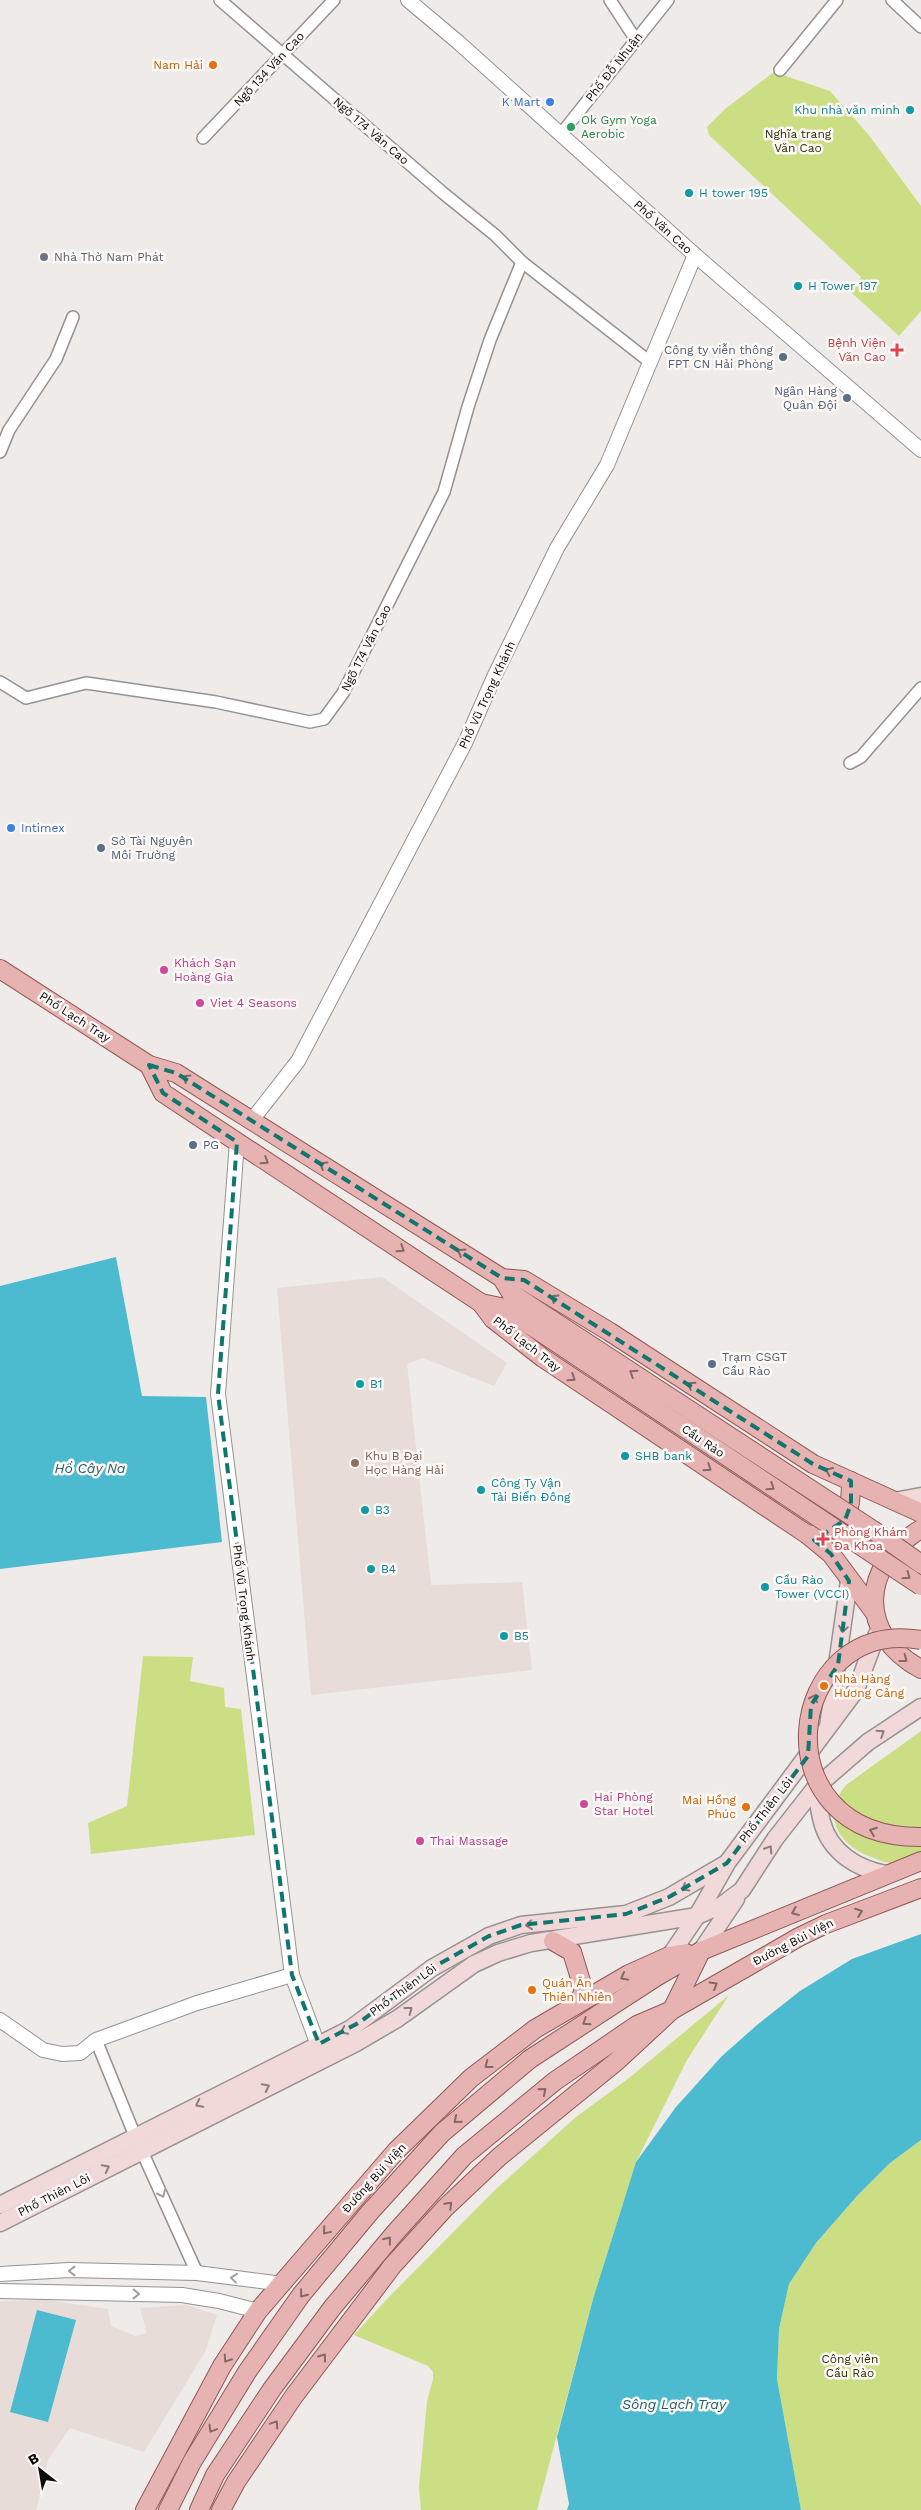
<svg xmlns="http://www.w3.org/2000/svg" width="921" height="2510" viewBox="0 0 921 2510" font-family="'Work Sans',sans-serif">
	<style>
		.built { fill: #e7dcd7 }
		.green { fill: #ccde84 }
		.water { fill: #4cbacf }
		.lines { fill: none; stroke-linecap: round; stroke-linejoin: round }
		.minor-casing { stroke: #969291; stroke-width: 14 }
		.tertiary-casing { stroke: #969291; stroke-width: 16 }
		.secondary-casing { stroke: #969291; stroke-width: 19 }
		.primary-casing { stroke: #8f5856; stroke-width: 20 }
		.minor { stroke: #fff; stroke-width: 11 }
		.tertiary { stroke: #fff; stroke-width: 14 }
		.secondary { stroke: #f2d9d9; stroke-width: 16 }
		.primary { stroke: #e6b3b2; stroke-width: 18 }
		.primary-bridge-casing { stroke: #8f5856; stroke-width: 20; stroke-linecap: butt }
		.primary-bridge { stroke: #e6b3b2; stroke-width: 18 }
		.oneway { stroke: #846867 }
		.oneway2 { stroke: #8b7d7c }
		.oneway3 { stroke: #9e9e9d }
		.marked { fill: none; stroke: #0f766e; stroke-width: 4; stroke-dasharray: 10 6; stroke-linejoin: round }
		.food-dot { fill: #e8710a; stroke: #fcf8f6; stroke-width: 2 }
		.shop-dot { fill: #3f7fe0; stroke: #fcf8f6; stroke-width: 2 }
		.culture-dot { fill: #0f9aa8; stroke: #fcf8f6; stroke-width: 2 }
		.leisure-dot { fill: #2e9e5b; stroke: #fcf8f6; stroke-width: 2 }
		.worship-dot { fill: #6b7280; stroke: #fcf8f6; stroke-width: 2 }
		.health-dot { fill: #e0444e; stroke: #fcf8f6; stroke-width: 2 }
		.service-dot { fill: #5c6f8a; stroke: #fcf8f6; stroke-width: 2 }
		.hotel-dot { fill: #d1479c; stroke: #fcf8f6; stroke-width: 2 }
		.education-dot { fill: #8d6e63; stroke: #fcf8f6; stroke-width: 2 }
		.labels { text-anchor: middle; stroke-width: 5; stroke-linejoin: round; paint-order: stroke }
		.food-label { font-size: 12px; fill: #c56008; stroke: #fcf8f6; text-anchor: end }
		.street-label { font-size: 12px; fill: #0d0c0b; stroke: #fcf8f6 }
		.shop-label { font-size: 12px; fill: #366cbe; stroke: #fcf8f6; text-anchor: end }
		.culture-label { font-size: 12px; fill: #0d838f; stroke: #fcf8f6; text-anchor: start }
		.leisure-label { font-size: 12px; fill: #27864d; stroke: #fcf8f6; text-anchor: start }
		.park-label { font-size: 12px; fill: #2a3105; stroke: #fcf8f6 }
		.worship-label { font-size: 12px; fill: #5b616d; stroke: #fcf8f6; text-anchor: start }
		.health-label { font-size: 12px; fill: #be3a42; stroke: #fcf8f6; text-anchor: end }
		.service-label { font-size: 12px; fill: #4e5e75; stroke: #fcf8f6; text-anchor: start }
		.hotel-label { font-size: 12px; fill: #b23c85; stroke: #fcf8f6; text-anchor: start }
		.education-label { font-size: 12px; fill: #785e54; stroke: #fcf8f6; text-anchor: start }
		.water-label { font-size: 14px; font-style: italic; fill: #235f6b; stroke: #fcf8f6 }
	</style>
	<rect width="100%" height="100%" fill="#eeebe9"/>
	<g class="built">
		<path d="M382,1277L507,1363L494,1386L423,1358L407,1364L431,1585L522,1582L532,1670L311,1695L277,1288Z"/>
		<path d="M46,2300L108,2309L111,2326L135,2336L147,2333L140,2308L187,2305L217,2315L205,2352L144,2452L70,2428L48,2460L36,2510H0V2301Z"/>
	</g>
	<g class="green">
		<path d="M774,72L830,91L868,134L921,206V311L899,336L852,293L861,277L709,135L707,127L725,109Z"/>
		<path d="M143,1656L193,1657L190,1681L224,1688L225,1707L241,1709L255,1835L91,1854L88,1823L127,1806Z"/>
		<path d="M921,1731V1855C912,1858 902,1863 891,1863C887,1863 881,1861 877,1859C841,1849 819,1817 846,1785Z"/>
		<path d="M729,1995L687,2060L636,2162L593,2299L537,2510H421L419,2487L427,2401L433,2379V2372L428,2366L354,2335L386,2300L495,2190L576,2117L629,2078Z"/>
		<path d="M921,2140V2510H801L777,2379L779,2329L789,2284L816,2243L857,2196L890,2163Z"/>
	</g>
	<g class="water">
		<path d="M116,1257L142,1396L206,1397L222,1542L0,1569V1286Z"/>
		<path d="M921,1934V2140L890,2163L857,2196L816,2243L789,2284L779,2329L777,2379L801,2510H567L569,2504L557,2437L593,2299L636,2162L676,2107L722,2056L757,2025L800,1991L852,1959Z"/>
		<path d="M37,2310L76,2320L48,2422L10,2412Z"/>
	</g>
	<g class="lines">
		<defs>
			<g id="minor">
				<path d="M220,0L443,193L495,235L522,262L650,362"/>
				<path d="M610,0L636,40"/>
				<path d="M892,0L921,27"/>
				<path d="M780,70L837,0"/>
				<path d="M561,134L668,0"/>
				<path d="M203,138L334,0"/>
				<path d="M0,452L9,430L56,359L73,317"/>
				<path d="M0,682L26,698L86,683L216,702L310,722L324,719L343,693L444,492L468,407L490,340L522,262"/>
				<path d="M850,763L861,757L921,688"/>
				<path d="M96,2040L135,2136L197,2273"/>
			</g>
			<g id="tertiary">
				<path d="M408,0L458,42L695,255L921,450"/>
				<path d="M252,1120L298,1061L465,743L494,677L557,548L607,465L695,255"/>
				<path d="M237,1142L218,1394L292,1975L321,2053"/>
				<path d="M0,2020L43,2050L62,2054L80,2053L96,2040L197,2003L292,1975"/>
				<path d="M0,2274L69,2270L197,2273L283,2284"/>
				<path d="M0,2291L182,2295L219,2301L258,2311"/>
			</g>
			<g id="secondary">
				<path d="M894,1501L921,1496"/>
				<path d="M828,1727L849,1581"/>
				<path d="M815,1788C818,1799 819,1811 822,1822C830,1852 857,1869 886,1874"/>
				<path d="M701,1951L736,1899"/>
				<path d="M665,1963L697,1916L726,1865"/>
				<path d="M0,2205L350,2029L432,1968L489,1936L521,1925L626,1914L669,1897L727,1863L856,1690L877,1634"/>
				<path d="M0,2223L356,2043L397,2019L474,1964L498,1953L531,1943L697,1916L722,1905L742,1890L775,1839L815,1788L868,1742L921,1707"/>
			</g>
			<g id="primary">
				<path d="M0,969L149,1065L176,1073L502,1278L524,1280L610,1332L813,1464L921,1513"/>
				<path d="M149,1065L163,1093L481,1303L493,1319L543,1358L808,1535L831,1554L875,1613"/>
				<path d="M502,1278L511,1293L552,1320"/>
				<path d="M481,1303L505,1308L542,1333"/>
				<path d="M921,1529C860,1565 857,1635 921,1669"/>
				<path d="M808,1535C846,1531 851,1517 851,1481"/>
				<path d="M553,1941L572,1952L584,1991L578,2003"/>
				<path d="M145,2510L222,2366L258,2311L396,2151L471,2078L535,2029L629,1974L669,1956L686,1953"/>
				<path d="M168,2510L192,2462L247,2372L301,2295L370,2212L442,2133L530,2059L656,1977L701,1951L921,1861"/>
				<path d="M199,2510L215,2475L272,2389L332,2308L394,2234L464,2156L555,2081L637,2025L672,2010L799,1937L826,1924L921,1888"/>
				<path d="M221,2510L236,2482L294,2396L393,2265L445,2208L499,2157L617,2061L672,2010L701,1951"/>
			</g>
		</defs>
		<use href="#minor" class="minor-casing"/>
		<use href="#tertiary" class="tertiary-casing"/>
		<use href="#secondary" class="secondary-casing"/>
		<use href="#primary" class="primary-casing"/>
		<use href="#minor" class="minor"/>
		<use href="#tertiary" class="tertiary"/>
		<use href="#secondary" class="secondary"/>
		<use href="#primary" class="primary"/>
		<defs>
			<g id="primary-bridge">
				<path d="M552,1320L873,1530L921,1564"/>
				<path d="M542,1333L921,1586"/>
				<path d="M921,1640C785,1616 756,1838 921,1837"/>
			</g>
		</defs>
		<use href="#primary-bridge" class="primary-bridge-casing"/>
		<use href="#primary-bridge" class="primary-bridge"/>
	</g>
	<defs><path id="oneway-chevron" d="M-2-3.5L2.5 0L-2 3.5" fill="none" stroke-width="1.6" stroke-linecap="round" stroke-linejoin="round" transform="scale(1.25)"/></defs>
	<g class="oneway">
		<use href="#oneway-chevron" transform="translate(186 1078) rotate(-148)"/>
		<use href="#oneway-chevron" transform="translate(265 1161) rotate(33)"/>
		<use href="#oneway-chevron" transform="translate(323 1165) rotate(-148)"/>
		<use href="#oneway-chevron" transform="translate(401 1249) rotate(34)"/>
		<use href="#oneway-chevron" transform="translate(461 1252) rotate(-148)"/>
		<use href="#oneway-chevron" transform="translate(554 1298) rotate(-148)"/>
		<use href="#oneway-chevron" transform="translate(633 1373) rotate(-147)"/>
		<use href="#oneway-chevron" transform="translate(572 1378) rotate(34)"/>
		<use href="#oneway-chevron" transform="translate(691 1385) rotate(-147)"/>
		<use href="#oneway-chevron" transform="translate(708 1468) rotate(34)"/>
		<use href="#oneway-chevron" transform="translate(829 1471) rotate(-156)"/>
		<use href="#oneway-chevron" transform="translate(771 1487) rotate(34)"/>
		<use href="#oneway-chevron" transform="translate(907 1576) rotate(35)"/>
		<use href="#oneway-chevron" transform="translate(904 1659) rotate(37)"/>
		<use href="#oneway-chevron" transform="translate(814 1698) rotate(-64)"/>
		<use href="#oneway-chevron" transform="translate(873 1831) rotate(-160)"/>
		<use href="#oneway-chevron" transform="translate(795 1912) rotate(157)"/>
		<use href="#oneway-chevron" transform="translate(859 1912) rotate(-21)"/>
		<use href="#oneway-chevron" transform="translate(624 1977) rotate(151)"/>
		<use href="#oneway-chevron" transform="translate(714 1985) rotate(-31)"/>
		<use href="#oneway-chevron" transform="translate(586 2022) rotate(147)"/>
		<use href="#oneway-chevron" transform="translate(488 2065) rotate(142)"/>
		<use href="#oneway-chevron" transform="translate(543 2091) rotate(-40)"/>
		<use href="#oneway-chevron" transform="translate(457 2120) rotate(140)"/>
		<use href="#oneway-chevron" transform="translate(449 2205) rotate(-45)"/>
		<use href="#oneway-chevron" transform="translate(326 2231) rotate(130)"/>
		<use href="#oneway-chevron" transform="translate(388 2240) rotate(-51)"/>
		<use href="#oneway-chevron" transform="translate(303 2294) rotate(128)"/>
		<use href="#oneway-chevron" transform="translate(323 2357) rotate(-54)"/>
		<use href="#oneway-chevron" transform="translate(227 2359) rotate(123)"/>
		<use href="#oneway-chevron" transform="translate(275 2424) rotate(-56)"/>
		<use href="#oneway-chevron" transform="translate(212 2429) rotate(121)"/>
	</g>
	<g class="oneway2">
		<use href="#oneway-chevron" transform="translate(843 1629) rotate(99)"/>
		<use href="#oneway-chevron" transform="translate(881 1733) rotate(-33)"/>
		<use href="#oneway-chevron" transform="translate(769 1849) rotate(-57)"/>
		<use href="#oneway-chevron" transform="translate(685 1888) rotate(149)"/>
		<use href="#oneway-chevron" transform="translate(529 1925) rotate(174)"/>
		<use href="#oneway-chevron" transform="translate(409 2010) rotate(-37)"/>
		<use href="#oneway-chevron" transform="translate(344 2031) rotate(153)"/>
		<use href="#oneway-chevron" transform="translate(266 2087) rotate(-27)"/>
		<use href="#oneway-chevron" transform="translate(199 2104) rotate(153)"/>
		<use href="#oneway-chevron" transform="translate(106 2168) rotate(-27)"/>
	</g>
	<g class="oneway3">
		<use href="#oneway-chevron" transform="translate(162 2194) rotate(66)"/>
		<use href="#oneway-chevron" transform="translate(72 2271) rotate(180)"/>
		<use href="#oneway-chevron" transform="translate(234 2278) rotate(-173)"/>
		<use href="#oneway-chevron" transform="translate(136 2294) rotate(1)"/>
	</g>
	<path class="marked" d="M149,1065L176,1073L502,1278L524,1280L813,1464L851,1481V1504L845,1520L814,1540L831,1554L849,1581L838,1665L811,1705L808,1756L727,1863L669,1897L626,1914L521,1925L489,1936L432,1968L360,2022L319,2044L292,1975L218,1394L237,1142L163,1093Z"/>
	<g class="food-dot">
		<circle cx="213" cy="65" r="5"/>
		<circle cx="824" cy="1686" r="5"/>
		<circle cx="746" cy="1807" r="5"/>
		<circle cx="532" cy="1990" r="5"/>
	</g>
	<g class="shop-dot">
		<circle cx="550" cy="102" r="5"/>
		<circle cx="11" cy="828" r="5"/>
	</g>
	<g class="culture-dot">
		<circle cx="910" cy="110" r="5"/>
		<circle cx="689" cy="193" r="5"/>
		<circle cx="798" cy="286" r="5"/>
		<circle cx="360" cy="1384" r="5"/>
		<circle cx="625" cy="1456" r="5"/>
		<circle cx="481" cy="1490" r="5"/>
		<circle cx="365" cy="1510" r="5"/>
		<circle cx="371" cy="1569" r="5"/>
		<circle cx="765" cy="1587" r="5"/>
		<circle cx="504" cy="1636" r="5"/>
	</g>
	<circle class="leisure-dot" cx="571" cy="127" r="5"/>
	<circle class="worship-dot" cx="44" cy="257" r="5"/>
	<g class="health-dot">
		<path d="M894.5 342.5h5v5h5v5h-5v5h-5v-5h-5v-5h5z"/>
		<path d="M820.5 1531.5h5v5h5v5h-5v5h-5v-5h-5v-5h5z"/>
	</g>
	<g class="service-dot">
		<circle cx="783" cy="357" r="5"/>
		<circle cx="847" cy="398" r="5"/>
		<circle cx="101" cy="848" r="5"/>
		<circle cx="193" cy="1145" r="5"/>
		<circle cx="712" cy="1364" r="5"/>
	</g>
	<g class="hotel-dot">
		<circle cx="164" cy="970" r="5"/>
		<circle cx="200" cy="1003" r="5"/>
		<circle cx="584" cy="1804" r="5"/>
		<circle cx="420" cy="1841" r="5"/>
	</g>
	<circle class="education-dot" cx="355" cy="1463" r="5"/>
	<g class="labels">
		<g class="food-label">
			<text x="203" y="69">Nam Hải</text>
			<text x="834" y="1683" text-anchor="start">Nhà Hàng<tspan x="834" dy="14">Hương Cảng</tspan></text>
			<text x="736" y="1804">Mai Hồng<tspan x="736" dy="14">Phúc</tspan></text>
			<text x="542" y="1987" text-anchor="start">Quán Ăn<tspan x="542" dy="14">Thiên Nhiên</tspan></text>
		</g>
		<g class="street-label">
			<text transform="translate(614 67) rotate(-52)" y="4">Phố Đỗ Nhuận</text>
			<text transform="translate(269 69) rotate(-47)" y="4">Ngõ 134 Văn Cao</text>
			<text transform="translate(371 131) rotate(41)" y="4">Ngõ 174 Văn Cao</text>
			<text transform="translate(663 227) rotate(42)" y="4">Phố Văn Cao</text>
			<text transform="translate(366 648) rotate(-63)" y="4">Ngõ 174 Văn Cao</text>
			<text transform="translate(487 695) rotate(-65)" y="4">Phố Vũ Trọng Khánh</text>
			<text transform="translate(75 1017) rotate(33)" y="4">Phố Lạch Tray</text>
			<text transform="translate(527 1344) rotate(38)" y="4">Phố Lạch Tray</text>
			<text transform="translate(703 1441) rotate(34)" y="4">Cầu Rào</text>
			<text transform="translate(244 1603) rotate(83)" y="4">Phố Vũ Trọng Khánh</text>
			<text transform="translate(766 1810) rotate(-52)" y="4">Phố Thiên Lôi</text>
			<text transform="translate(793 1942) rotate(-27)" y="4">Đường Bùi Viện</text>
			<text transform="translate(403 1990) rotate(-36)" y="4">Phố Thiên Lôi</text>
			<text transform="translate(374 2178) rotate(-48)" y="4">Đường Bùi Viện</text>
			<text transform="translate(54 2195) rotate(-27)" y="4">Phố Thiên Lôi</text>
		</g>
		<g class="shop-label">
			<text x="540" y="106">K Mart</text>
			<text x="21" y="832" text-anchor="start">Intimex</text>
		</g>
		<g class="culture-label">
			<text x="900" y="114" text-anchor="end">Khu nhà văn minh</text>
			<text x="699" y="197">H tower 195</text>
			<text x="808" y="290">H Tower 197</text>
			<text x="370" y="1388">B1</text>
			<text x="635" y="1460">SHB bank</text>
			<text x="491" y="1487">Công Ty Vận<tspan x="491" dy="14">Tải Biển Đông</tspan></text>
			<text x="375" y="1514">B3</text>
			<text x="381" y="1573">B4</text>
			<text x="775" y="1584">Cầu Rào<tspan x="775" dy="14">Tower (VCCI)</tspan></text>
			<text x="514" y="1640">B5</text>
		</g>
		<g class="leisure-label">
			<text x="581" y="124">Ok Gym Yoga<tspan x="581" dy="14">Aerobic</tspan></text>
		</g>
		<g class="park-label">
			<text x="798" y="138">Nghĩa trang<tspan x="798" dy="14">Văn Cao</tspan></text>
			<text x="850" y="2363">Công viên<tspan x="850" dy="14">Cầu Rào</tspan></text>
		</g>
		<g class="worship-label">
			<text x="54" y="261">Nhà Thờ Nam Phát</text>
		</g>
		<g class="health-label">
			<text x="886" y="347">Bệnh Viện<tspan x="886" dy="14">Văn Cao</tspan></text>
			<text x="834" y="1536" text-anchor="start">Phòng Khám<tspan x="834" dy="14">Đa Khoa</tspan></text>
		</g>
		<g class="service-label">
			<text x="773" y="354" text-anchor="end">Công ty viễn thông<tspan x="773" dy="14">FPT CN Hải Phòng</tspan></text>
			<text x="837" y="395" text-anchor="end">Ngân Hàng<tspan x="837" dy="14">Quân Đội</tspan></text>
			<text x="111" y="845">Sở Tài Nguyên<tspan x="111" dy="14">Môi Trường</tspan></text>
			<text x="203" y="1149">PG</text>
			<text x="722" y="1361">Trạm CSGT<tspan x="722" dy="14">Cầu Rào</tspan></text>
		</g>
		<g class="hotel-label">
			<text x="174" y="967">Khách Sạn<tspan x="174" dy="14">Hoàng Gia</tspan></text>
			<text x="210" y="1007">Viet 4 Seasons</text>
			<text x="594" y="1801">Hai Phòng<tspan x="594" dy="14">Star Hotel</tspan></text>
			<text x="430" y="1845">Thai Massage</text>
		</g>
		<g class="education-label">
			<text x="365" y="1460">Khu B Đại<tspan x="365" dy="14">Học Hàng Hải</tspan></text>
		</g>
		<g class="water-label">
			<text x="90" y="1473">Hồ Cây Na</text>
			<text x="674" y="2409">Sông Lạch Tray</text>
		</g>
	</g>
	<g transform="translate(40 2470) rotate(329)" stroke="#fcf8f6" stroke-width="4" paint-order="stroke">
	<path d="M0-4L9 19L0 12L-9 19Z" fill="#0d0c0b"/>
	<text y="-8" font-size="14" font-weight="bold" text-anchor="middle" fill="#0d0c0b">B</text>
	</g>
</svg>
